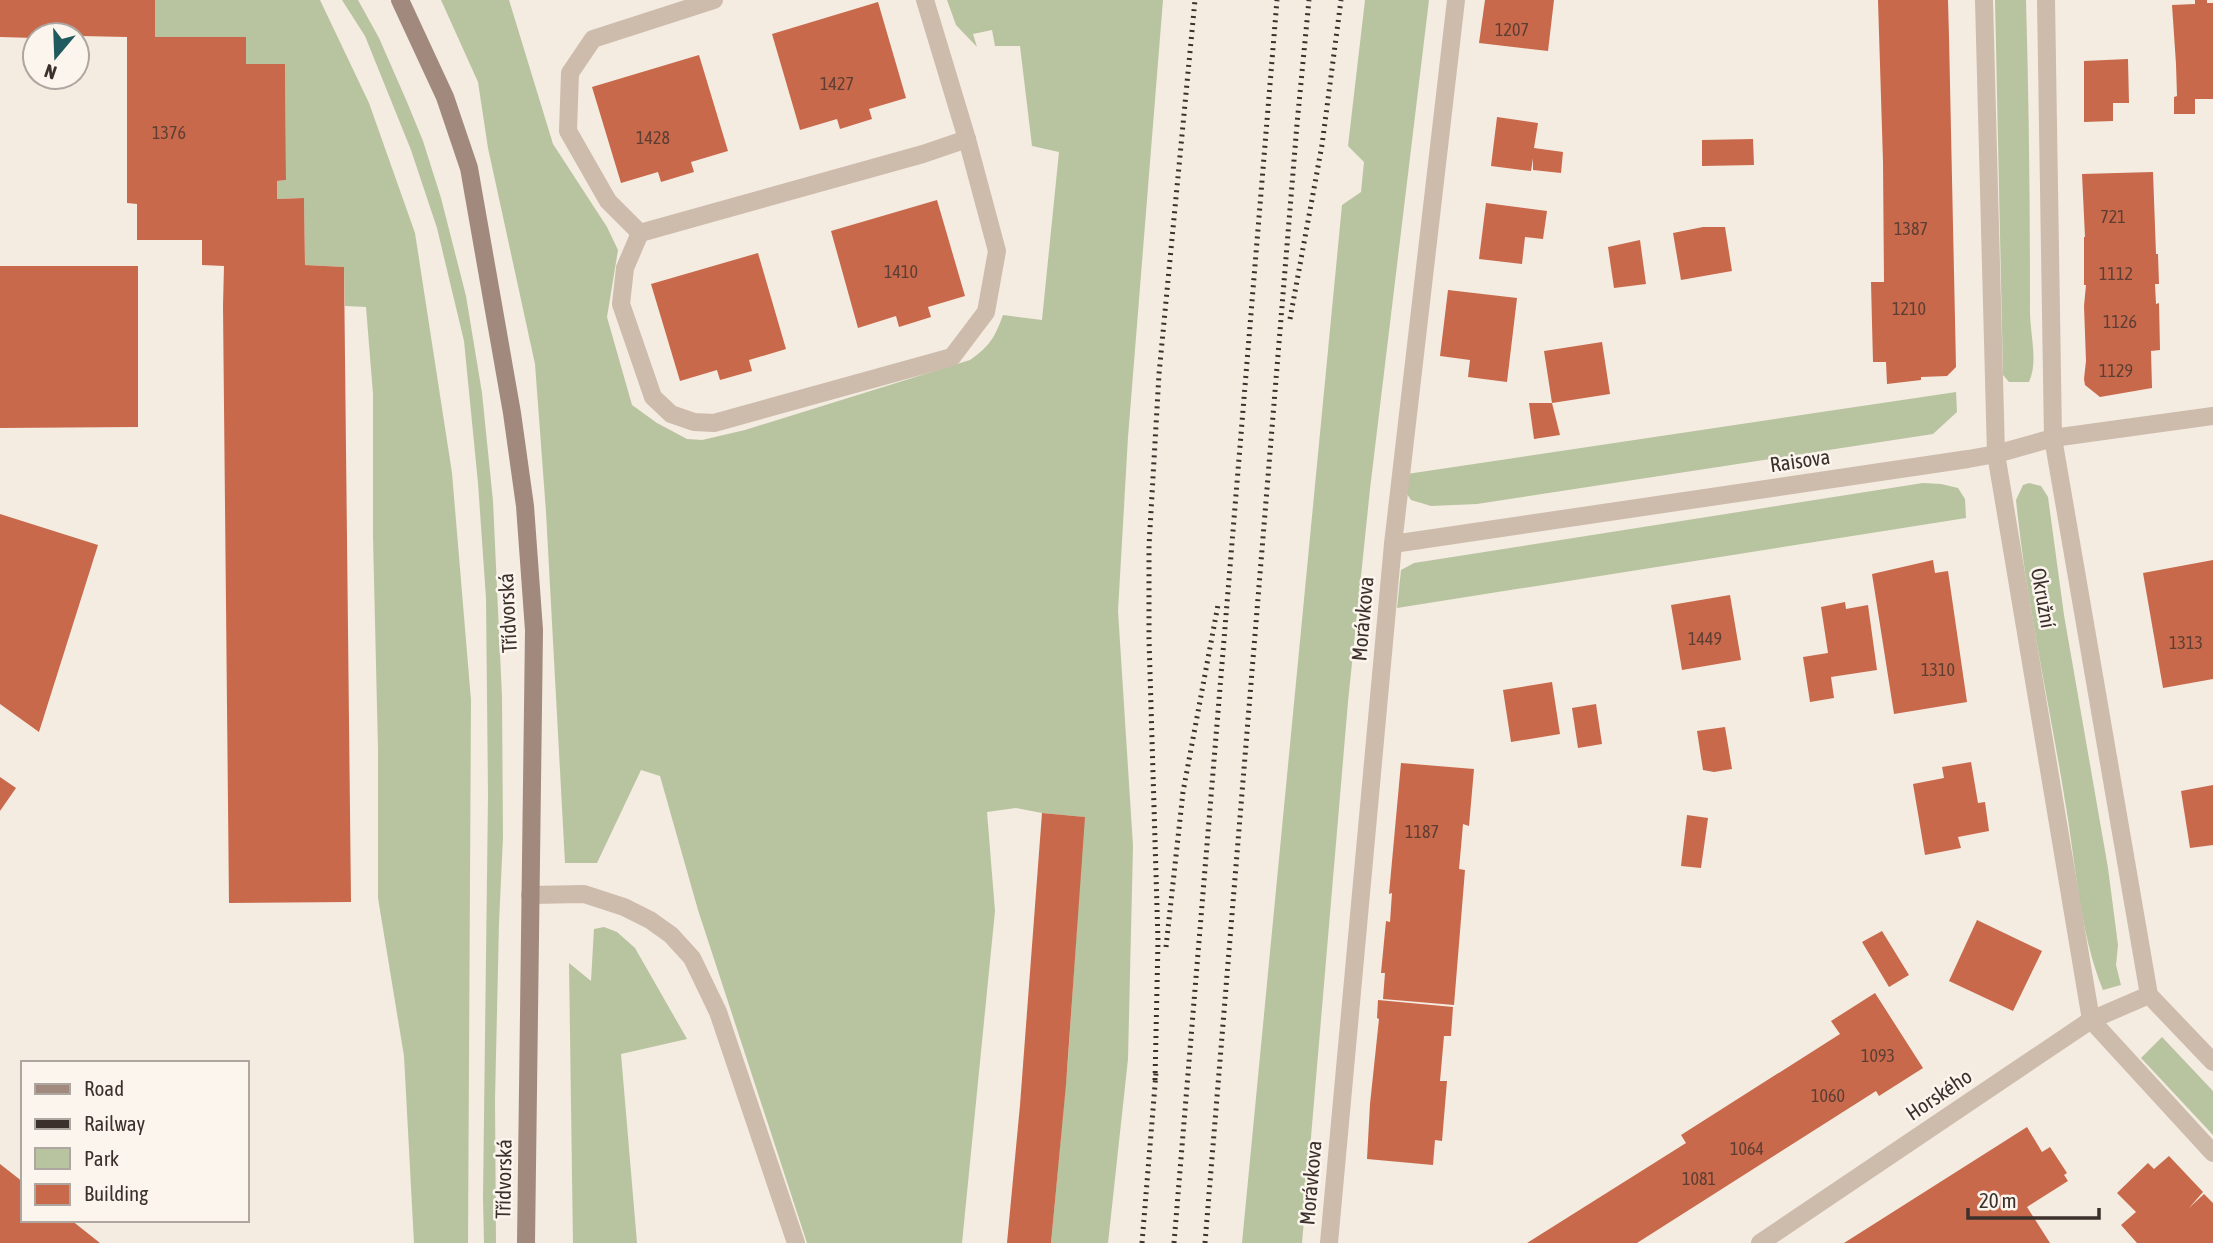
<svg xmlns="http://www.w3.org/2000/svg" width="2213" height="1243" viewBox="0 0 2213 1243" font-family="'Asap Condensed',sans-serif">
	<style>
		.green { fill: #b8c4a0 }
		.building { fill: #c8694b }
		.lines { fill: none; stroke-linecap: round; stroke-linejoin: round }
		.lane { stroke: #cdbbac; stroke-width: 18 }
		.street { stroke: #cdbbac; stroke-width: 18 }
		.secondary { stroke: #a18a7d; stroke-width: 18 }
		.rail { stroke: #3b302b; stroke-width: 5; stroke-dasharray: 2 5; stroke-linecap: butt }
		.labels { text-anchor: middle; stroke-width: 5; stroke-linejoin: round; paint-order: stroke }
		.number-label { font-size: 18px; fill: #5e3e33 }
		.street-label { font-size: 21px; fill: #3b302b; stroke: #fbf5ee }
	</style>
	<rect width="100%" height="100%" fill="#f4ebe1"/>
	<g class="green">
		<path d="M155,0H320L369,103L415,233L452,473L471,700L468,1243H414L404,1056L378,898V749L373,537V394L366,307L345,306L344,267L305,265L304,198L277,199V181L286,180L285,64H246L245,37H155Z"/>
		<path d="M342,0H358L379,38L407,102L423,141L441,198L466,296L482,393L493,501L502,697L503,837L499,923L495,1100L496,1243H484L483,1198L488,796L486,598L478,483L464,341L437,228L411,150L365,36Z"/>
		<path d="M441,0H509L553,144L607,227L618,250L607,317L632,405L657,423L687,439L702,440L745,430L970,360C990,346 995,337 1003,315L1042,320L1059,152L1032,146L1020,46H995L992,30L973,34L977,47L956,25L947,0H1163L1128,437L1118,611L1133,846L1128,1059L1108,1243H1051L1068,1060L1084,817L1042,813L1016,808L987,812L995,911L962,1243H807L698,910L660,776L641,770L597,863H565L546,512L535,364L488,148L478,82Z"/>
		<path d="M1365,0H1429L1370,489L1348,702L1302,1243H1242L1342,205L1361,192L1364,162L1348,146Z"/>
		<path d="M1995,0H2026C2029,103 2030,205 2030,307C2029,331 2039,361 2029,382H2009L2003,375Z"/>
		<path d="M1956,392L1957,412L1933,434L1477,504L1431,506L1411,500L1405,491L1407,474Z"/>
		<path d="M1923,483L1941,484L1958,488L1965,499L1966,518L1397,608L1401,570L1414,563Z"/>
		<path d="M2029,483L2041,486L2048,497L2064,615L2108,868L2118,945L2116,965L2121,985L2103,990C2079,930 2076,864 2065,801C2049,701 2026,601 2016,500L2023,485Z"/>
		<path d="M604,927L617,932L635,948L687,1039L621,1054L637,1243H573L569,963L591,981L594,929Z"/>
		<path d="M2162,1037L2213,1091V1135L2141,1058Z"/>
	</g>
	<g class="building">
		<path d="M0,0H155V37H246V64H285L286,180L277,181V199L304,198L305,265L344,267L351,902L229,903L223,306L224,266L202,265V240H137V204L127,203V37L35,35V38L0,37Z"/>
		<path d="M1485,0H1554L1548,51L1479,43Z"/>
		<path d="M1878,0H1948L1949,37L1956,367L1947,376L1921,377V380L1887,384L1886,362H1873L1872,323L1871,282H1884L1883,162Z"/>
		<path d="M2195,0H2207V3H2213V99H2195V114H2174V97L2177,96L2176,64L2172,5L2195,4Z"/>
		<path d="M878,2L906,98L869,109L872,119L840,129L837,119L800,130L772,34Z"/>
		<path d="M699,55L728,151L691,162L694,172L661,182L658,172L621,183L592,87Z"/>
		<path d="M2128,59L2129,103H2113V121L2084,122V61Z"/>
		<path d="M1497,117L1538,123L1534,148L1563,152L1561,173L1533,170V158L1531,171L1491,166Z"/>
		<path d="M1753,139L1754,165L1702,166V140Z"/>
		<path d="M2153,172L2156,254H2158L2159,284H2155L2156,304L2159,303L2160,350L2151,351L2152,388L2100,397L2085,385L2084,379L2086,361L2084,306L2086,285H2084V237H2085L2082,174Z"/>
		<path d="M937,200L965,296L928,307L931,317L899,327L896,316L858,328L831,231Z"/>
		<path d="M1486,203L1547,211L1543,239L1525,237L1522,264L1479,259Z"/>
		<path d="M1703,227H1725L1732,271L1681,280L1673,233Z"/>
		<path d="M1640,240L1646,284L1614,288L1608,247Z"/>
		<path d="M758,253L786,349L749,360L752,371L720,380L717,370L680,381L651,284Z"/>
		<path d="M0,266H138V427L0,428Z"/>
		<path d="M1448,290L1517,298L1507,382L1468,377L1470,360L1440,356Z"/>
		<path d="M1602,342L1610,394L1552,403L1560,435L1534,439L1529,403H1552L1544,351Z"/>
		<path d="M0,514L98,545L39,732L0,704Z"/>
		<path d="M1933,560L1935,573L1948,571L1967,702L1894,714L1872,574Z"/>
		<path d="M2213,560V679L2163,688L2143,573Z"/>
		<path d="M1730,595L1741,660L1682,670L1671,605Z"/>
		<path d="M1845,602L1846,609L1868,605L1877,670L1831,677L1834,698L1810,702L1803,657L1828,653L1821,607Z"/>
		<path d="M1552,682L1560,734L1511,742L1503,690Z"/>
		<path d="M1596,704L1602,744L1578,748L1572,708Z"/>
		<path d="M1725,727L1732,769L1714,772L1703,770L1697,731Z"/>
		<path d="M1971,762L1978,803L1985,802L1989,831L1958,837L1961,848L1925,855L1913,784L1944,778L1942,767Z"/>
		<path d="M1401,763L1474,769L1469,826L1463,824L1461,847L1459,869L1465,870L1454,1005L1383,999L1385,973H1381L1386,921L1390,922L1392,893L1389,894Z"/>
		<path d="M0,777L16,788L0,811Z"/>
		<path d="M2213,785V845L2190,848L2181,791Z"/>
		<path d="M1042,813L1085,817L1066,1085L1051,1243H1007L1020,1105Z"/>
		<path d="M1687,815L1708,818L1701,868L1681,866Z"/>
		<path d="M1977,920L2042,951L2013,1011L1949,981Z"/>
		<path d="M1882,931L1909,975L1889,987L1862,942Z"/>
		<path d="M1875,993L1923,1068L1879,1096L1876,1091L1637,1243H1527L1686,1143L1681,1135L1840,1034L1831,1021Z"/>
		<path d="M1378,1000L1453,1007L1451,1036H1444L1440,1081H1447L1442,1141L1435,1140L1433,1165L1367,1159L1370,1104L1379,1019L1377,1018Z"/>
		<path d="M2027,1127L2042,1152L2050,1147L2067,1173L2064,1175L2068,1181L2027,1207L2050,1243H1844Z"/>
		<path d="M2169,1156L2203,1192L2189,1208L2204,1194L2213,1203V1243H2137L2121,1225L2136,1212L2117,1193L2148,1163L2154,1169Z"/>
		<path d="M0,1164L23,1182V1220H71L100,1243H0Z"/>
	</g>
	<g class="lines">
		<path class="lane" d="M530,895L584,894L624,907L650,920L671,935L692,958L718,1012L796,1243"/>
		<g class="street">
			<path d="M1984,0L1996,454L2091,1020L2213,1153"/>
			<path d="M2046,0L2053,438L2149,995L2213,1062"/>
			<path d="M640,233L625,268L621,304L653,397L671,414L694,422L714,423L952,357L986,312L997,251L967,139L925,0"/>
			<path d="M640,233L608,201L568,131L570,73L593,39L714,0"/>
			<path d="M640,233L923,154L967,139"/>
			<path d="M1393,544L1968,459L1996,454L2053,438L2213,416"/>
			<path d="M1329,1243L1393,544L1456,0"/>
			<path d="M1760,1243L2091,1020L2149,995"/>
		</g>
		<path class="secondary" d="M400,0L445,97L469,168L512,413L525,506L534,630L526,1243"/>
		<g class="rail">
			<path d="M1290,319L1322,145L1341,0"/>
			<path d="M1166,947L1183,792L1218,605"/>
			<path d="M1155,1080L1158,941L1149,639V546L1159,374L1195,0"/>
			<path d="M1142,1243L1156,1073"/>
			<path d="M1174,1243L1277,0"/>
			<path d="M1205,1243L1297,124L1309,0"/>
		</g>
	</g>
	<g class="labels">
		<g class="number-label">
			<text x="1512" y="36">1207</text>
			<text x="837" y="90">1427</text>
			<text x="169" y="139">1376</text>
			<text x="653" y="144">1428</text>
			<text x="2113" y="223">721</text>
			<text x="1911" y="235">1387</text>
			<text x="901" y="278">1410</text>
			<text x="2116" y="280">1112</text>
			<text x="1909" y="315">1210</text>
			<text x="2120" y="328">1126</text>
			<text x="2116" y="377">1129</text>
			<text x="1705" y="645">1449</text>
			<text x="2186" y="649">1313</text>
			<text x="1938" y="676">1310</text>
			<text x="1422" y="838">1187</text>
			<text x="1878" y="1062">1093</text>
			<text x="1828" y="1102">1060</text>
			<text x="1747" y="1155">1064</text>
			<text x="1699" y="1185">1081</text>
		</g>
		<g class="street-label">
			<text transform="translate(1800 461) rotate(-8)" y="7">Raisova</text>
			<text transform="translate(2043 598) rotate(80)" y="7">Okružní</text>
			<text transform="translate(508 613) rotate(-93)" y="7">Třídvorská</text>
			<text transform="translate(1363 619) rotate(-85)" y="7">Morávkova</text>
			<text transform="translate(1939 1095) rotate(-34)" y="7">Horského</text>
			<text transform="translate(504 1179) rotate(-89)" y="7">Třídvorská</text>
			<text transform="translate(1311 1183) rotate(-85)" y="7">Morávkova</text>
		</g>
	</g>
	<rect x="21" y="1061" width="228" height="161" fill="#fbf5ee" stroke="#aea6a0" stroke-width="2"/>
	<rect x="35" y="1084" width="35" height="10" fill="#a18a7d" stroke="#aea6a0" stroke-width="2"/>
	<text x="84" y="1096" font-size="21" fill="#3b302b">Road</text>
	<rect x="35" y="1119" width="35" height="10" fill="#3b302b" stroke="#aea6a0" stroke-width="2"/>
	<text x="84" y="1131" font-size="21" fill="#3b302b">Railway</text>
	<rect x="35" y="1148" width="35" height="21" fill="#b8c4a0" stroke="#aea6a0" stroke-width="2"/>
	<text x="84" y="1166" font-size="21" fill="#3b302b">Park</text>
	<rect x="35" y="1184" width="35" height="21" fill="#c8694b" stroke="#aea6a0" stroke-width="2"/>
	<text x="84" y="1201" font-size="21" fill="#3b302b">Building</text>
	<g transform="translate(56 56) rotate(199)"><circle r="33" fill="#fbf5ee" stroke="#aea6a0" stroke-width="2"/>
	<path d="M0-5L12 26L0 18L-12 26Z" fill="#1f5a5e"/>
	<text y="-10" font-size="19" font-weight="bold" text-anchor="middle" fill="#3b302b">N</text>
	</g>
	<path d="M1968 1208v10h131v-10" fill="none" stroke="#3b302b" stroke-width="3.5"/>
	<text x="1979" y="1208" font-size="21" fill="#3b302b" stroke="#fbf5ee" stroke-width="5" paint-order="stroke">20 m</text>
</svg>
